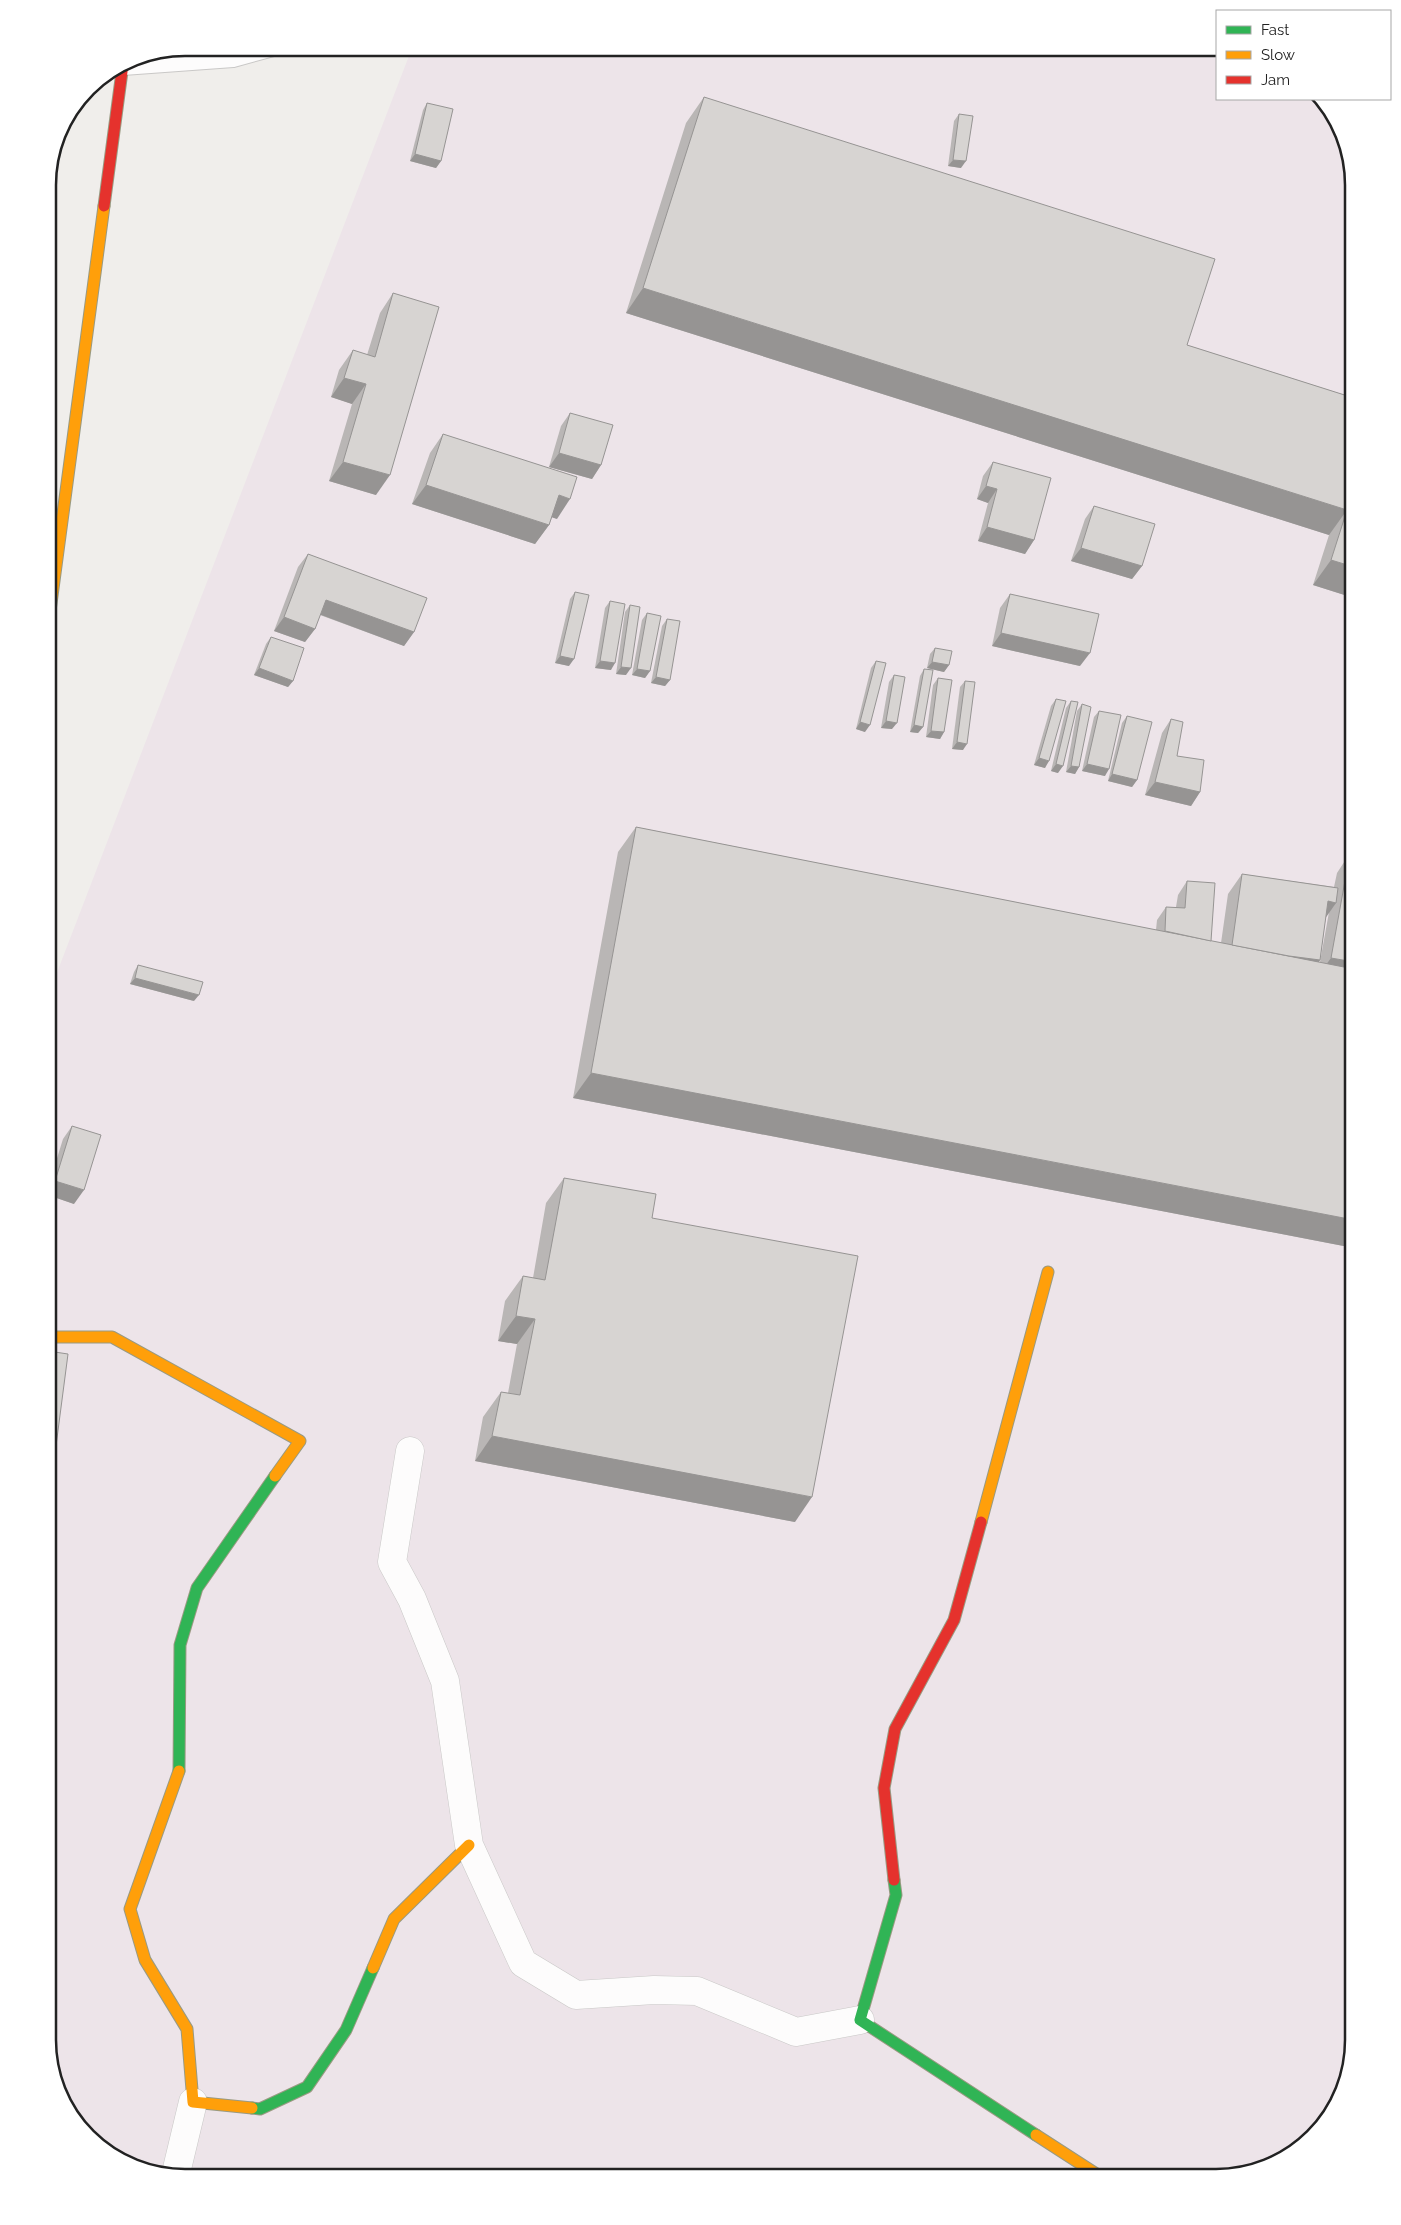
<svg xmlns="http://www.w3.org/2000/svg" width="1401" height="2225" viewBox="0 0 1401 2225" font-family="Raleway,sans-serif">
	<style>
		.industrial { fill: #ede4e9 }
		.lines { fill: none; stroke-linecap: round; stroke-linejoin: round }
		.lane-casing { stroke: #c9c8c7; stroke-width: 18 }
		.street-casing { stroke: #c9c8c7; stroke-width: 29 }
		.fast-casing { stroke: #999a82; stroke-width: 13 }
		.slow-casing { stroke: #999a82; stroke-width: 13 }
		.jam-casing { stroke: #999a82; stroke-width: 13 }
		.lane { stroke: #fdfcfc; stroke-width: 16 }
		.street { stroke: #fdfcfc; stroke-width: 28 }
		.fast { stroke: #30b455; stroke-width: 11 }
		.slow { stroke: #ff9f0a; stroke-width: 11 }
		.jam { stroke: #e5322d; stroke-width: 11 }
		.wall { fill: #b9b6b5; fill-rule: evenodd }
		.shaded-wall { fill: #969493 }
		.building { fill: #d7d4d2; stroke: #969493 }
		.rim { fill: none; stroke: #222; stroke-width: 2.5 }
	</style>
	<rect width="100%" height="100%" fill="#f0eeeb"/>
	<path class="industrial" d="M412,48H1217V99H1317L1339,124L1353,185V2040L1330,2116L1277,2163L1216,2177H176L109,2154L62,2101L48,2040V996Z"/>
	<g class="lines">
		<defs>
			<path id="lane" d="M123,67L233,59L273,48"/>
			<g id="street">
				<path d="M410,1451L392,1562L412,1599L445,1681L469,1845L523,1963L576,1995L654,1990L697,1991L796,2032L860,2020"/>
				<path d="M175,2177L193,2102"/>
			</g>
			<g id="fast">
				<path d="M179,1771L180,1645L197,1588L275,1476"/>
				<path d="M894,1880L896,1895L860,2020L1036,2135"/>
				<path d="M252,2108L260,2109L307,2087L346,2030L373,1968"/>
			</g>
			<g id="slow">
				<path d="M48,626L104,206"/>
				<path d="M48,1337H112L300,1441L275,1476"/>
				<path d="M981,1522L1048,1272"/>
				<path d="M179,1771L130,1909L145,1960L187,2029L193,2102L252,2108"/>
				<path d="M373,1968L394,1919L469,1845"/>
				<path d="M1036,2135L1101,2177"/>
			</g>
			<g id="jam">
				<path d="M104,206L123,64"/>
				<path d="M894,1880L884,1788L895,1729L954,1620L981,1522"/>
			</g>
		</defs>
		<use href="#lane" class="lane-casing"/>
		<use href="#street" class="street-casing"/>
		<use href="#fast" class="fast-casing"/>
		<use href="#slow" class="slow-casing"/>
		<use href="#jam" class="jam-casing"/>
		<use href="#lane" class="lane"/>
		<use href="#street" class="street"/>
		<use href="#fast" class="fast"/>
		<use href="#slow" class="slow"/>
		<use href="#jam" class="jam"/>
	</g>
	<g class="wall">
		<path d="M704,97L1187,345L1354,398V598L1313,585L1329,535L626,313L686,123Z"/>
		<path d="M427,103L441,161L436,168L410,161L423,110Z"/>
		<path d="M959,114L961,168L948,166L954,121Z"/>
		<path d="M393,293L376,495L329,481L352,404L331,397L339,370L353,350L367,355L380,313Z"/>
		<path d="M570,413L601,465L592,479L549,467L561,426Z"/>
		<path d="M443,434L557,519L552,517L549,525L535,544L412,504L430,453Z"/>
		<path d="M993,462L1034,540L1025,554L978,541L988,503L977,499L983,476Z"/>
		<path d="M1094,506L1142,566L1132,579L1071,561L1085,519Z"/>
		<path d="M308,554L414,632L404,646L320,615L315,629L305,642L274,631L298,567Z"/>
		<path d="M575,592L569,666L555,663L570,599Z"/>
		<path d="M1010,594L1080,666L992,646L1000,608Z"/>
		<path d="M610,601L611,670L595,668L605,608Z"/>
		<path d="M630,605L626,675L616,674L625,612Z"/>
		<path d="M647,613L650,671L645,678L632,675L642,620Z"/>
		<path d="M667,619L670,680L665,686L651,683L662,626Z"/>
		<path d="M271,637L293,681L288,687L254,675L266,644Z"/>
		<path d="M935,648L949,665L944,672L927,668L930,654Z"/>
		<path d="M876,661L865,732L856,729L871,668Z"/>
		<path d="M924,669L923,727L918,733L910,732L920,676Z"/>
		<path d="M894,675L892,729L881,728L889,682Z"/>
		<path d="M938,678L944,732L940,739L926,737L933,685Z"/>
		<path d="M965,681L963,750L952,749L960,687Z"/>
		<path d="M1056,699L1045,768L1034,765L1051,706Z"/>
		<path d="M1071,701L1058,773L1051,771L1066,708Z"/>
		<path d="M1082,704L1079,767L1075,774L1066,772L1077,711Z"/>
		<path d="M1099,711L1105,776L1082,771L1094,717Z"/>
		<path d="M1127,716L1137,780L1132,787L1108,781L1122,723Z"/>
		<path d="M1171,719L1177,756L1200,792L1191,806L1145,795L1162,733Z"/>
		<path d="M636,827L1156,930L1157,920L1166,907H1176L1178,895L1187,881L1211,941L1221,943L1228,894L1242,874L1334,887L1337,873L1350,853L1354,854V1248L573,1098L618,852ZM1329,912L1320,962H1319L1320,960L1326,916Z"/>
		<path d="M138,965L194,1001L130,984L134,972Z"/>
		<path d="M72,1126L74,1204L48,1195V1187L63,1139Z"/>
		<path d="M564,1178L652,1218L795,1522L475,1461L483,1417L501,1392L508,1393L517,1344L498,1341L505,1301L523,1276L533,1278L546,1203Z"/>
	</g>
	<g class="shaded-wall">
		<path d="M415,154L441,161L436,168L410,161Z"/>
		<path d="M953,160L966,161L961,168L948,166Z"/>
		<path d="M643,288L1347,510L1329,535L626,313Z"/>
		<path d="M344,378L366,384L352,404L331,397Z"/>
		<path d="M559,453L601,465L592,479L549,467Z"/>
		<path d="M343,462L390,475L376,495L329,481Z"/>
		<path d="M426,485L549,525L535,544L412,504Z"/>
		<path d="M986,486L997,489L988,503L977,499Z"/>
		<path d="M559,495L570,499L557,519L545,515Z"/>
		<path d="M987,527L1034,540L1025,554L978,541Z"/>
		<path d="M1081,548L1142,566L1132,579L1071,561Z"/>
		<path d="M1331,560L1354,567V598L1313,585Z"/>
		<path d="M326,600L414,632L404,646L316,613Z"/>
		<path d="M284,617L315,629L305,642L274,631Z"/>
		<path d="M1001,633L1090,653L1080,666L992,646Z"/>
		<path d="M560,656L574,659L569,666L555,663Z"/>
		<path d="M600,661L615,663L611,670L595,668Z"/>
		<path d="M932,662L949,665L944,672L927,668Z"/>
		<path d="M621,667L631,668L626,675L616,674Z"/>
		<path d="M259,668L293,681L288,687L254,675Z"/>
		<path d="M637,669L650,671L645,678L632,675Z"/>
		<path d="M656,677L670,680L665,686L651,683Z"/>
		<path d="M886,721L897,723L892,729L881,728Z"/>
		<path d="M860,722L870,725L865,732L856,729Z"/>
		<path d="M914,725L923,727L918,733L910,732Z"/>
		<path d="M931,731L944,732L940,739L926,737Z"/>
		<path d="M957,742L967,744L963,750L952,749Z"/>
		<path d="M1039,758L1049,761L1045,768L1034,765Z"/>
		<path d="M1056,764L1063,766L1058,773L1051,771Z"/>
		<path d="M1087,764L1109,769L1105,776L1082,771Z"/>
		<path d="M1071,766L1079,767L1075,774L1066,772Z"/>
		<path d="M1112,774L1137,780L1132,787L1108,781Z"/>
		<path d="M1155,782L1200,792L1191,806L1145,795Z"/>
		<path d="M1328,901L1336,903L1322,923Z"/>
		<path d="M1232,948L1320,960L1306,980Z"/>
		<path d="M1331,958L1354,962V984L1317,977Z"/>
		<path d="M135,978L199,995L194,1001L130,984Z"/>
		<path d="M591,1073L1354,1220V1248L573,1098Z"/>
		<path d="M55,1181L84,1190L74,1204L48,1195V1191Z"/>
		<path d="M516,1316L535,1319L517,1344L498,1341Z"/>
		<path d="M492,1436L812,1497L795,1522L475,1461Z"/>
	</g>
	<g class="building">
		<path d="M704,97L1215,259L1187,345L1354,398V567L1331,560L1347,510L643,288Z"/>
		<path d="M427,103L453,109L441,161L415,154Z"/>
		<path d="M959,114L973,116L966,161L953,160Z"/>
		<path d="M393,293L439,307L390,475L343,462L366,384L344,378L353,350L375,357Z"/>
		<path d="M570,413L613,425L601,465L559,453Z"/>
		<path d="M443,434L577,477L570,499L559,495L549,525L426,485Z"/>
		<path d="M993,462L1051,478L1034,540L987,527L997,489L986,486Z"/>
		<path d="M1094,506L1155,524L1142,566L1081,548Z"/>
		<path d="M308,554L427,598L414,632L326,600L315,629L284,617Z"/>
		<path d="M575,592L589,595L574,659L560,656Z"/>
		<path d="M1010,594L1099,614L1090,653L1001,633Z"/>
		<path d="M610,601L625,604L615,663L600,661Z"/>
		<path d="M630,605L640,607L631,668L621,667Z"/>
		<path d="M647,613L661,616L650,671L637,669Z"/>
		<path d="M667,619L680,621L670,680L656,677Z"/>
		<path d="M271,637L304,648L293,681L259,668Z"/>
		<path d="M935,648L952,651L949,665L932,662Z"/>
		<path d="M876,661L886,663L870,725L860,722Z"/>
		<path d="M924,669L933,670L923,727L914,725Z"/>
		<path d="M894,675L905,677L897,723L886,721Z"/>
		<path d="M938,678L952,680L944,732L931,731Z"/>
		<path d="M965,681L975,682L967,744L957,742Z"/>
		<path d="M1056,699L1066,701L1049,761L1039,758Z"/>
		<path d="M1071,701L1078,702L1063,766L1056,764Z"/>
		<path d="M1082,704L1091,707L1079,767L1071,766Z"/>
		<path d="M1099,711L1121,715L1109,769L1087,764Z"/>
		<path d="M1127,716L1152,722L1137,780L1112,774Z"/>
		<path d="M1171,719L1183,722L1177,756L1204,760L1200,792L1155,782Z"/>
		<path d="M636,827L1354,969V1220L591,1073Z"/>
		<path d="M1350,853L1354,854V962L1331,958Z"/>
		<path d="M1242,874L1338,888L1336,903L1328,901L1320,960L1289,956L1232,945Z"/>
		<path d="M1187,881L1215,883L1211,941L1165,931L1166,907L1185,908Z"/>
		<path d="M138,965L203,982L199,995L135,978Z"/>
		<path d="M72,1126L101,1135L84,1190L55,1181Z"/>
		<path d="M564,1178L656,1194L652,1218L858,1256L812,1497L492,1436L501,1392L520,1395L535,1319L516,1316L523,1276L545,1280Z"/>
		<path d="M48,1243L53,1244L49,1282H48Z"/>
		<path d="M48,1351L68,1354L48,1507Z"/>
	</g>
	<path d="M0 0H1401V2225H0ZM185 56H1216A129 129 0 0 1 1345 185V2040A129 129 0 0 1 1216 2169H185A129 129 0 0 1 56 2040V185A129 129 0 0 1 185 56Z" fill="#fff" fill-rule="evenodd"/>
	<path class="rim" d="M185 56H1216A129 129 0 0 1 1345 185V2040A129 129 0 0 1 1216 2169H185A129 129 0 0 1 56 2040V185A129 129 0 0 1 185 56Z"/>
	<rect x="1216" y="10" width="175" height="90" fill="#ffffff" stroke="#a7a7a7"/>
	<rect x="1226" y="26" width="25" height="8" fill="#30b455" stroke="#a7a7a7"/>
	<text x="1261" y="35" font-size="15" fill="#222222">Fast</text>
	<rect x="1226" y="51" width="25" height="8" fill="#ff9f0a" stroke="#a7a7a7"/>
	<text x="1261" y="60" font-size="15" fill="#222222">Slow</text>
	<rect x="1226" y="76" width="25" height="8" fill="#e5322d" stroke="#a7a7a7"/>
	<text x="1261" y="85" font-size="15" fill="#222222">Jam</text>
</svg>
